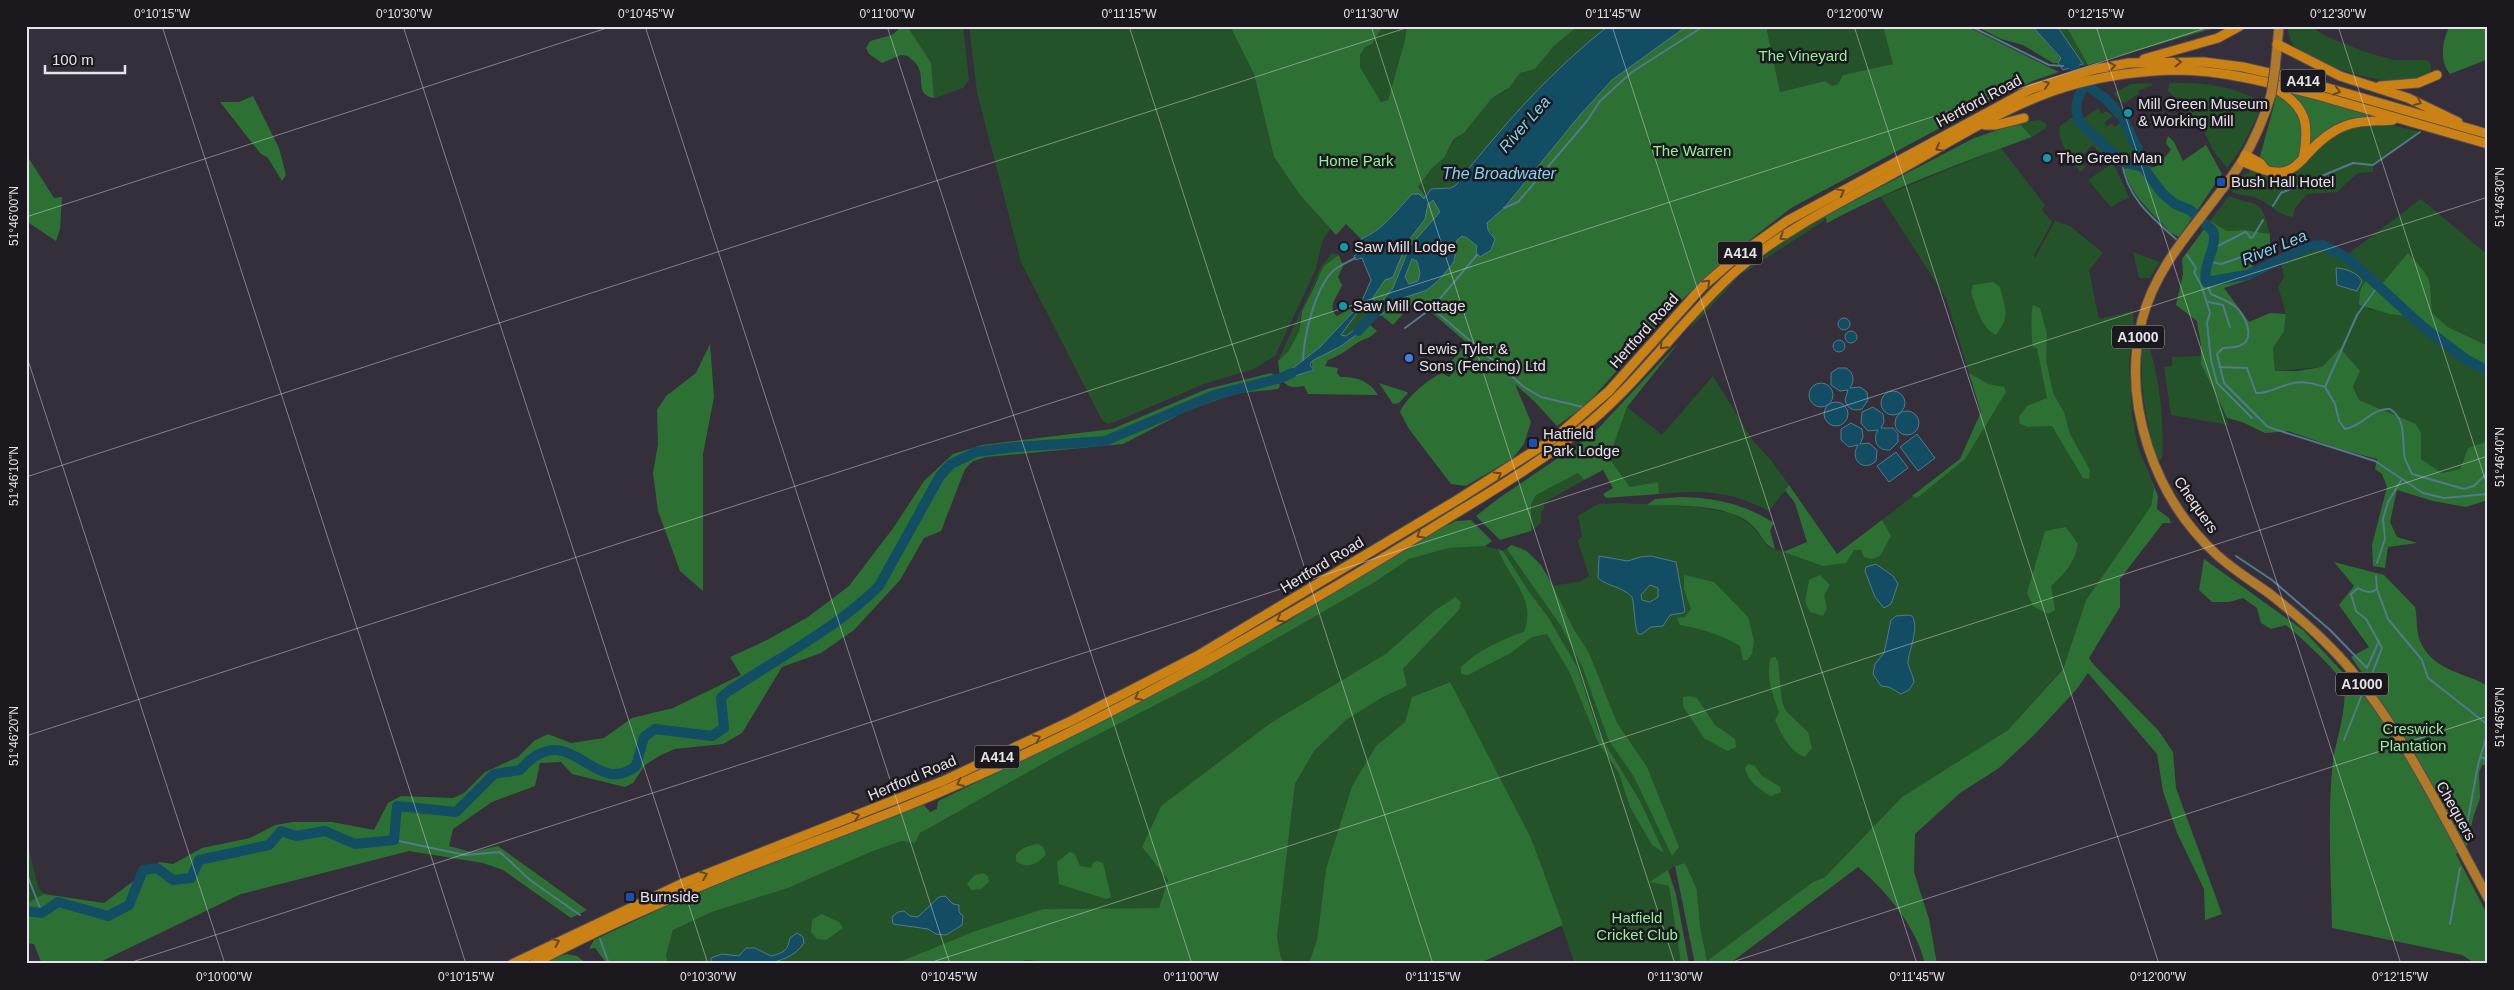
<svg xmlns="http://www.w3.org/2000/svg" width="2514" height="990" viewBox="0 0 2514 990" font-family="Arial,sans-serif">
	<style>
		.green { fill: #255329 }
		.forest { fill: #2d7034 }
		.water { fill: #124d64; stroke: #527a8c; fill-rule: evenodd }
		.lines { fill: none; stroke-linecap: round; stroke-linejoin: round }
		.stream { stroke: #527a8c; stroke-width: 2 }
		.river { stroke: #124d64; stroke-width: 10 }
		.primary-casing { stroke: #514c56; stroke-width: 11 }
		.trunk-casing { stroke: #514c56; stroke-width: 11 }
		.primary { stroke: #b1792a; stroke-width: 9 }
		.trunk { stroke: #cb8215; stroke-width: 9 }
		.primary-bridge-casing { stroke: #514c56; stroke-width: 11; stroke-linecap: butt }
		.primary-bridge { stroke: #b1792a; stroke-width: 9 }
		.oneway { stroke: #6a481a }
		.ticks { fill: none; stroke: #e6e3eb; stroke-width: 1; stroke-opacity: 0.45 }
		.culture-dot { fill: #0f9aa8; stroke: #1b191e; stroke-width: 2 }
		.transit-dot { fill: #1a4fb4; stroke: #1b191e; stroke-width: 2 }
		.shop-dot { fill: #3f7fe0; stroke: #1b191e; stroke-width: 2 }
		.labels { text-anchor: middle; stroke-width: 5; stroke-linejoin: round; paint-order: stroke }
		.shield { fill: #1b191e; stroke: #a9a6ae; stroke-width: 1 }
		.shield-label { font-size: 14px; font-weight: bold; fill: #e6e3eb }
		.park-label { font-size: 15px; fill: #95f09a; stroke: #1b191e }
		.street-label { font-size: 15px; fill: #e6e3eb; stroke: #1b191e }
		.poi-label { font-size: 15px; fill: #e6e3eb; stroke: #1b191e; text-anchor: start }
		.water-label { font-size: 16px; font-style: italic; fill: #87d1f2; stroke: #1b191e }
		.neatline { fill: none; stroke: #e6e3eb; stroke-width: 2 }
		.ticks-label { font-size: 12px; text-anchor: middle; fill: #e6e3eb }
	</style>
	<rect width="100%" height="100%" fill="#352f3b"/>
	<g class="green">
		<path d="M907,26H963L969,80L963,88L934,98L930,63Z"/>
		<path d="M969,26H1230L1254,74L1274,157L1300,195L1330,229L1322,242L1316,269L1275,356L1254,369L1204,384L1115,422L1108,424L1102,420L1021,262L977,92Z"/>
		<path d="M1383,26H1407L1405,40L1388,100L1381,102L1360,67V55L1365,47L1372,44Z"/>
		<path d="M1578,26H1608C1550,72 1501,127 1456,185L1451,188L1431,189L1426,195L1418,187L1432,168L1444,158L1455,139L1464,133L1492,98L1506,91L1520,73L1535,69L1553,47Z"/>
		<path d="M1766,26H1883L1894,64L1844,75L1838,84L1832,86L1825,81L1780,92Z"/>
		<path d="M2057,26H2066L2088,65L2083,66Z"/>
		<path d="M2287,26H2311L2325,36L2365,52L2394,60H2427L2431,65V71C2416,98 2313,66 2295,47C2290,41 2289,34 2287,26Z"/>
		<path d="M2151,83L2153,85L2138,91L2139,93L2125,103L2120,101L2114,93L2131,84Z"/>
		<path d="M2169,83C2208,83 2227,85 2264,102L2242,147L2227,168L2215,153L2198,120L2168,91Z"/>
		<path d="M2098,108L2102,114L2106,111L2113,116L2104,123L2106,126L2112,124L2115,127L2122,122L2124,123L2134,147V162L2108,148L2081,120Z"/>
		<path d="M2074,116L2083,130L2105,150L2101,153L2092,145L2079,160L2086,166L2080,172C2071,158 2057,143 2060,126Z"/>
		<path d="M2040,120L2046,124V128L2032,137L2019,123Z"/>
		<path d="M2369,123L2388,124L2420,132L2373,165V172L2358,173L2337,192L2307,194L2295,208L2293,217C2276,215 2269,202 2254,197C2246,194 2239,197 2231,191L2242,176L2251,171C2261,173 2270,180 2281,179C2298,177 2310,154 2323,144C2338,133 2351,127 2369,123Z"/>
		<path d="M2001,148L2045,205L2042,210L2052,222L2034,256L2035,258L2055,221L2070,226L2103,253L2089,270L2099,319L2133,311L2134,329L2129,360L2132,415L2138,448L2154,488L2151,506L2086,600L2063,668L2008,730L1902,797L1825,877L1813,882L1707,961L1700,926L1697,890L1684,863L1675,866L1651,882L1669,886L1681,964H1575L1531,838L1449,682L1412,697L1405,722L1376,746L1352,786L1326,869L1317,940L1310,960L1306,964H1286L1281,958L1277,937L1295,784L1314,751L1346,720L1381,698L1407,686L1403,669L1459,610L1455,597L1434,611L1387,653L1269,724L1161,806L1142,847L1168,880L1159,908L1043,909L975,931L903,961V964H668L666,955L673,930L712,912L788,888L873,851L902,841L915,843L920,833L931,827L1062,753L1206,679L1375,582L1409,559L1449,548L1485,546L1503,551L1511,545C1532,547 1544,570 1553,586L1581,581L1589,576L1579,545L1578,541L1582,536L1578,516L1598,504L1621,503L1698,507L1731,513L1752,525L1768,547L1823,566L1960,459L1981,412L1946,298L1881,197Z"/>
		<path d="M2111,164L2115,167L2129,197L2111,207L2088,180Z"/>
		<path d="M2229,196C2260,208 2260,196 2270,234L2245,230L2227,231L2210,221Z"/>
		<path d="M2421,199L2488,255V346L2448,327L2432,313C2431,279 2432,278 2408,254L2382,285L2348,254Z"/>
		<path d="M1825,216L1824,221L1740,275L1691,328C1693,319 1703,311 1710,304C1743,268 1782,242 1825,216Z"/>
		<path d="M2315,247C2337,249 2352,265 2367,280L2364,281L2368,309L2407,316L2477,371L2488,376V441L2468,448L2460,469L2442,473L2421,459V433L2416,424L2359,400L2340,349L2322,367L2275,371L2273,348C2291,321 2287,316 2278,287L2284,277L2281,262Z"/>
		<path d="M2133,252L2160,262L2150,278H2139Z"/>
		<path d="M1332,253L1339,255L1316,280L1300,317L1299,332L1288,352L1278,361L1321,267Z"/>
		<path d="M1370,302L1378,306C1370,314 1355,335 1341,336L1342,333L1362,306Z"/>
		<path d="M2144,331C2159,371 2164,417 2162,459L2159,460L2157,459C2144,417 2138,374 2144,331Z"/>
		<path d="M1682,334L1620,401L1581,437L1478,508L1555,455L1678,335Z"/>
		<path d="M2201,356V364L2229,425L2171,415L2164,367L2172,366V357Z"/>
		<path d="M1713,376L1753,441L1770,459L1789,485L1769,511C1728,490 1703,490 1659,494L1658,482L1630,487L1609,458L1627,407L1662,435Z"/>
		<path d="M1578,473L1584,480L1543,503L1545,507L1541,512V523L1531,531V505L1536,495Z"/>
		<path d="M26,836L38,887L44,894L28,904H26Z"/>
		<path d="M1026,960L1064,964H1013Z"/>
	</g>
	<g class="forest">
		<path d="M902,26H907L931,63L934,98C916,95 924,80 919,69C917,63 912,60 908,56L901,55L882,63L869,54L866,48L870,41L892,35Z"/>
		<path d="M1230,26H1383L1372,44L1365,47L1360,55V67L1381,102L1388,100L1405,40L1407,26H1578L1553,47L1535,69L1520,73L1509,88L1492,98L1464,133L1454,139L1444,158L1432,168L1418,187L1427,198L1424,200L1412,194C1397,210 1382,231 1361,239L1346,224L1336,235L1300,195L1274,157L1254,74Z"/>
		<path d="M1687,26H1766L1780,92L1825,81L1832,86L1838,84L1843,75L1893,64L1883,26H1966L2059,72L2035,80L1994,99L1791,208L1736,251L1676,305L1587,404L1557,426L1535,402L1515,384L1531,422L1524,444L1513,458L1466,486L1451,484L1409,429L1400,412C1406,398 1428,379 1442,373L1449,377L1453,373L1450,363L1467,343L1416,299L1393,325L1381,315L1397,300L1427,290L1440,279L1454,262L1457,240L1462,236L1467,238L1477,246V255L1492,233L1488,230L1487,223L1504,208L1580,115L1612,80Z"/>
		<path d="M1976,26H2032L2061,59L2058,63H2053L2023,45L2001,39Z"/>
		<path d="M2066,26H2221L2088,65Z"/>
		<path d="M2450,26H2488V59L2450,74C2439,61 2442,40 2450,26Z"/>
		<path d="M2285,90L2377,116L2359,118L2310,148C2312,118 2306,110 2285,90Z"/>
		<path d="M2277,94C2287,101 2299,112 2303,123C2311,152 2287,181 2259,160Z"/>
		<path d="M253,96L279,148L286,175L282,181L268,158L260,153L220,102H239Z"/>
		<path d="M2019,123L2032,137C1963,162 1892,188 1827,223L1825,216L1974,138Z"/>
		<path d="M2168,136L2174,142L2183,161L2206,145L2222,174L2179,237L2171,233C2152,212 2132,198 2124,169L2147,163L2151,168L2157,166L2171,150L2166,143Z"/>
		<path d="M26,154L54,198L62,197L60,229L56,241L26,221Z"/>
		<path d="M1433,200L1441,212L1407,252L1393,288L1380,304L1372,299L1407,243L1425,219L1428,204Z"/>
		<path d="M2210,221L2227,231L2245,230L2270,234V255L2253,263L2251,279L2224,288L2249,322L2270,313L2286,314L2284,331L2273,348L2275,371H2297L2322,367L2340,348L2360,371L2353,386L2359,400L2416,424L2421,433V459L2442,473L2460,469L2468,448L2488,441V500L2466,507L2433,501L2397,490L2390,522L2397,537L2417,543L2388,547L2385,568L2373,566L2372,545L2387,487L2382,474L2375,469L2377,459L2343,450L2288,431L2265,433L2242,422L2227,418L2201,364V345L2197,321L2176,305L2183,274L2182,259Z"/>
		<path d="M2408,253C2433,281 2430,276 2432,313L2448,327L2488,346V376L2477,371L2407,316L2390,314L2359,305C2360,292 2360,283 2372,277L2382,284Z"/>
		<path d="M1339,255L1343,266L1338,277L1342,285C1338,296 1326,307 1337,316L1350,309L1353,312L1320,347L1287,373L1280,376L1278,361L1288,352L1299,332L1302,312L1324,266Z"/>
		<path d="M1412,259L1417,261L1420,273L1418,281L1409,284L1405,277Z"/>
		<path d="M1993,282L2000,287C2005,309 2011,316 1996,335C1981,328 1976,306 1971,292L1973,285Z"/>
		<path d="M2033,305L2040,308L2047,334L2046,360L2053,393L2064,412L2070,434L2090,470L2089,479L2083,478L2052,426L2028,427L2020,424L2019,417L2027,406L2047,398L2037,348L2033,346C2031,338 2031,312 2033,305Z"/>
		<path d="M1370,325L1377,331C1370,339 1364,338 1357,343C1347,350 1339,356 1328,360L1325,366L1338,368L1337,373L1340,377C1355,376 1370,381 1378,395L1308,394L1304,386C1295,388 1287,388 1282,380L1312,371V361L1341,346Z"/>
		<path d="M1680,341L1627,407L1609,458L1630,487L1658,482L1659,494L1606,498L1603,494L1613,488L1603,470L1584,480L1578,473L1536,495L1531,505V531L1500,540L1476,516L1499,498L1592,435Z"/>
		<path d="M710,344L714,397L703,454V591L680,571L658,511L653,473L658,444L657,410L666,396L696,373Z"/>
		<path d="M1271,373L1277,377L1280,386L1278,389L1240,393L1219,399L1183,413L1123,444L986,457L973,461L965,469L941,531L924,538L900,580L854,630L821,653L782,667L742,733L723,744L675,749L661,755L645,765L633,783L625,787L572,774L561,762L540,763L535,786L492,802L453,829L449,846L471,852L498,846L587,910L571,918L503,870L483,863L409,851L241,894L96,964H42L34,944L26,943V904L44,894L104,903L159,862L173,864L202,848L250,838L275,825L293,822H332L374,830L388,803L401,796L453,798L464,793L485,772L518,757L534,741L548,734L571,743L604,738L632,718L673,708L741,675L730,657L767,640L808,617L849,586L894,527L924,481L953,454L982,445L1112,429L1207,389Z"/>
		<path d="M1969,373L1988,384L2004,387L2006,392L1965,459L1917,498L1912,496L1960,459L1981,412Z"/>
		<path d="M1379,383L1407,392L1408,393L1399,403L1393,404Z"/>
		<path d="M2138,447L2158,496L2157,509L2169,518L2171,523H2163L2120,579V607L2089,658L2093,664L2158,730L2173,752L2176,788L2222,914L2205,920L2204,889L2177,833L2163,791L2157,754L2088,673L2076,690L2035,734L1999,768L1960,793L1915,834L1914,872L1929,919L1937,964H1925C1916,926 1887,892 1858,867L1729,964H1695L1675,866L1685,863L1697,890L1700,926L1707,961L1813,882L1825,877L1902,797L2008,730L2063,669L2086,600L2151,506L2154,488Z"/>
		<path d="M1789,485L1837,554L1882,520L1891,536L1880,556L1872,559L1864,557L1861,550H1854L1846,563L1823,566L1783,552L1807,542L1795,503L1785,490Z"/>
		<path d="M1681,497C1717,498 1744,504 1774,523L1770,530L1775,549C1763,545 1761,533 1752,525C1727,503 1678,506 1647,505L1655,499Z"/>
		<path d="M1471,520L1492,541L1485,546L1449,548L1409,559L1375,582L1206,679L1062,753L931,827L920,833L915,843L902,841L873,851L788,888L712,912L673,930L666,955L668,964H607L595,948L589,949L594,940L683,898L911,809L924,805L930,812L937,809L938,801L1027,758L1256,636C1276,629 1292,621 1307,606L1433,532L1456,521Z"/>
		<path d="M2066,527L2078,544C2074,564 2065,573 2051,586L2055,610L2048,614L2033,606L2027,593L2045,531Z"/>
		<path d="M1511,545L1526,551L1541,565L1553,586L1573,628L1589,653L1617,723L1647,767L1679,847L1672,856L1634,777L1608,739L1582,666L1561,626L1507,549Z"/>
		<path d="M1498,549L1503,551L1529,592L1548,617L1577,667L1598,732L1640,801L1664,853L1652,845L1630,807L1619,773L1598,742L1570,673L1547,634L1532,637L1509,654L1468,675L1461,674V667C1477,651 1502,639 1524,632C1537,598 1509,579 1498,549Z"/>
		<path d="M2204,559L2303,630L2353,683L2363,674L2351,657L2369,647L2339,605L2354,586L2334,562L2384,575L2415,607C2418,619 2415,634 2422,645C2435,671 2466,673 2488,686V765H2482L2479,773L2480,798L2473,818L2467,846L2456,854L2488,916V964H2476L2462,955L2332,928C2331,872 2327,816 2333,761C2336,740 2350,701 2342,682C2336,669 2298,635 2286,625L2271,629L2261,623L2257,608L2243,598L2229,602H2212L2199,590Z"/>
		<path d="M1684,575L1714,582L1748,617L1754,640L1752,654L1747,660H1743L1740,646C1720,634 1702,629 1680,625L1677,618L1685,617L1691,609L1684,589Z"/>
		<path d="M1820,575L1830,585L1824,596L1827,608L1823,616L1810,612L1805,602L1809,580Z"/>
		<path d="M1455,597L1461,602L1459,610L1403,669L1407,686L1381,698L1346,720L1314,751L1295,784L1277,937L1281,958L1286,964H1064L1026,960L1013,964H903L902,961L975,931L1043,909L1159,908L1168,880L1142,847L1161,806L1269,724L1387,653L1434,611Z"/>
		<path d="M1775,657L1778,661L1782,702L1786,711L1808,732L1812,748L1805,757C1790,752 1781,734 1775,720L1779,712C1773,696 1765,675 1771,658Z"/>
		<path d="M1450,682L1531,838L1563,925L1478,964H1306L1310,960L1317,940L1326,869L1352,786L1376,746L1405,722L1412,697Z"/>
		<path d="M1689,696L1697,698L1715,725L1735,739L1736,747L1727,751L1704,738L1683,706V697Z"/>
		<path d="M1748,764L1755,766L1761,775L1780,787L1781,792L1771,796C1759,789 1749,783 1745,768Z"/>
		<path d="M1038,844L1043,847L1046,854C1038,864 1027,870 1016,861V855C1022,847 1028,846 1038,844Z"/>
		<path d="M1070,852L1075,854L1080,866L1091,868L1093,863L1097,861L1103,863L1111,897L1106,899L1059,884L1057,862Z"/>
		<path d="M1668,870L1676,894L1689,964H1681L1669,886L1650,882Z"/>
		<path d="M983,873L988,876L989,882L981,889L971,890L967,883L975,875Z"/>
		<path d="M822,914L839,922L843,928L826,940L817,939L811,932L812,920Z"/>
		<path d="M567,954L577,956L587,964H570L568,961L563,964H541L552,958Z"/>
	</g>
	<g class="water">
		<path d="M1608,26H1687L1612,80L1580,115L1504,208L1487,223L1488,230L1495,239L1491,250L1480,257L1476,252L1477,246L1467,238L1462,236L1457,240L1454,262L1440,279L1427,290L1397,300L1381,315H1374L1372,311L1377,306L1370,302L1362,306L1341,335L1346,336L1366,321L1370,325L1341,346L1312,361L1310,365L1314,370L1282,380L1280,376L1287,373L1320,347L1353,312L1358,310L1371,280L1362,258L1355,260L1354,256L1362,250L1361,239C1382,231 1397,210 1412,194H1419L1424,199L1431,189L1451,188L1456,185C1501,127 1550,72 1608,26ZM1433,200L1440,212L1410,246L1393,288L1380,304L1372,299L1385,280L1393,277L1407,243L1425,219L1428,204ZM1412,259L1417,261L1420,273L1418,281L1409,284L1405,277Z"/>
		<path d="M2032,26H2057L2083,64L2063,70L2058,63L2061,58Z"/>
		<path d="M2336,268C2345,268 2358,273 2362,281L2357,291L2337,285Z"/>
		<circle cx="1844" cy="324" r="6"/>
		<circle cx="1851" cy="337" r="6"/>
		<circle cx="1839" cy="346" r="6"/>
		<path d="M1838,368H1846C1854,373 1855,380 1850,388L1860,387L1867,392L1868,400L1862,409C1853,412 1847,408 1845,400L1848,390L1840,391L1831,385V373Z"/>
		<circle cx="1821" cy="395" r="12"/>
		<circle cx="1893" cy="403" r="12"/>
		<circle cx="1836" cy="414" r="12"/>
		<path d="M1873,407L1883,414L1884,422L1881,428H1893L1898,434V442L1890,450C1877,451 1872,440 1878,430L1868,431L1861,423L1862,412Z"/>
		<circle cx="1907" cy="423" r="12"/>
		<path d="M1851,423L1862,429L1863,437L1860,444L1869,443L1877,450L1876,461C1863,473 1849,459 1858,445L1849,447L1841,440V429Z"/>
		<path d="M1917,434L1935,458L1918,471L1900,447Z"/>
		<path d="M1896,452L1908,468L1889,482L1877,466Z"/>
		<path d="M1599,556L1628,561L1640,557L1651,556L1676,562L1685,611L1683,613L1670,615L1663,626L1651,627L1642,634H1638C1634,627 1635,607 1632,597C1622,586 1608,587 1598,578ZM1650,585L1658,588V597L1650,602L1642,600L1641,595Z"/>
		<path d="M1876,564L1893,576L1898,584L1891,604L1884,608L1875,597L1865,571L1866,567Z"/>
		<path d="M1908,615L1912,616C1920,629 1908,651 1908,663C1909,669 1913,675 1914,682L1909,690L1901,694L1889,687L1881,686L1873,674L1875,664L1884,653L1891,620L1896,616Z"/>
		<path d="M945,896L953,904L959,905V912L963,916L962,925L946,935L936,934L928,929L893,924L892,917L898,912L904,911L910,916L918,917L939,897Z"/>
		<path d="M797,933L803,937L804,943C786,970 744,964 715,964L711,962V958L722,954L739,956L746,948H755L771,956C783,953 788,951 790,938Z"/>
	</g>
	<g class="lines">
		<g class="stream">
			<path d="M1970,26L2049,65L2063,66"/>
			<path d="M2122,162C2126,196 2151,217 2176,239"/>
			<path d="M2273,206L2281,193L2353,163L2373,165L2420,132"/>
			<path d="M1504,208L1518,202L1587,121L1600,101L1632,72L1704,26"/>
			<path d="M2213,246L2220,245L2243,233L2246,232L2251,238L2253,237L2263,220"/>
			<path d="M2187,255L2196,268L2194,272L2202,287L2210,313L2207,323L2211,360L2217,383L2252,418"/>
			<path d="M2207,261L2221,264L2268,248"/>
			<path d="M2206,282L2211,294C2219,298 2229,301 2236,307C2245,315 2257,340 2239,346C2234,348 2228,347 2223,348L2217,354L2224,383L2268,427L2375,461L2423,493L2444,498L2488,494"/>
			<path d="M2208,302L2223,305L2230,327"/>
			<path d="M1432,308L1524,387L1541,397L1583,407"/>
			<path d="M1405,328L1432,308L1477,255"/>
			<path d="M1303,360C1304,335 1315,288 1334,270C1340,265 1348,262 1355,258"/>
			<path d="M2219,367L2247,368L2256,393C2269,394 2281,385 2294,383C2305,381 2315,384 2325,387L2335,404L2339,421L2345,429C2362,427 2371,408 2390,409C2408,421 2401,441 2405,459C2407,464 2410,469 2412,474L2464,489L2474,486L2488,472"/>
			<path d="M2325,387L2357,315L2378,286"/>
			<path d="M2236,556L2272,580L2330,630L2367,668L2379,641"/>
			<path d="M2377,563L2385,539L2383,519L2388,502L2402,479"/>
			<path d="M2376,576L2377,589L2388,619L2422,660L2428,678L2488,725"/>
			<path d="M2370,679L2382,648L2366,619L2356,611L2351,594L2358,588C2365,592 2371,594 2377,589"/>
			<path d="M2344,740L2361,697"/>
			<path d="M2481,757L2488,760"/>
			<path d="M2466,830L2478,765L2488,731"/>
			<path d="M394,840L465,855L500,852L530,880L580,915"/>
			<path d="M26,872L42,913"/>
			<path d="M2450,924L2460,868"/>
			<path d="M600,939L609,964"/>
		</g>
		<g class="river">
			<path d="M2068,57L2085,84L2106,99L2120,115"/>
			<path d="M2085,84C2077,99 2073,106 2080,123L2122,162L2143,167"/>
			<path d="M2124,121L2137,147L2143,167L2162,193L2175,204L2190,210L2213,231C2218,248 2202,264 2206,282L2247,275L2310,246L2323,245L2349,259L2422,326L2467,360L2488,371"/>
			<path d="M1358,331L1382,305"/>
			<path d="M26,911L42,913L58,902L108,916L129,905L143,870L157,868L173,880L191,878L199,860L269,845L281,831L296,836L325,831L355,844L394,840L397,806L456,812L494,774L520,770C570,713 593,800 636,766L644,737L655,729L712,736L724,728L721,698L726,693C777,658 835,630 879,586L940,476L951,464L976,452L1015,447L1105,441L1214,395L1281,378L1292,373"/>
		</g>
		<defs>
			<g id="primary">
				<path d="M2275,69L2279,26"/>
				<path d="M2271,95C2264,118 2254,141 2242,161C2208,215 2158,257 2142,320C2121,402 2154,497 2216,554C2232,569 2252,581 2270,594C2299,617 2327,641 2351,670C2407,739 2445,820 2488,898"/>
			</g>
			<g id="trunk">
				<path d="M2277,44L2340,76L2408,98L2458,122"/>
				<path d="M2144,59L2218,38L2240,26"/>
				<path d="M2380,86L2418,83L2437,75"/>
				<path d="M2272,87C2307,105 2310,124 2303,159"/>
				<path d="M1985,125H1996L2024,118"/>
				<path d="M2245,155L2260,163L2265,169"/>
				<path d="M2242,161C2303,191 2293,154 2336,130C2356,119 2372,122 2393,120"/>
				<path d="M512,964L681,884L943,781L1073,720L1197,656L1457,500L1556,437L1609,391L1703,286L1739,255L1787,221L2031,89L2096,69L2129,63L2204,62L2243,67L2300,80L2488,134"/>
				<path d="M533,964C595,931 660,902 725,876C797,847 872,822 943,791C1113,718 1274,625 1432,528C1485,495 1541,463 1589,423C1643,378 1683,318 1736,271C1783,230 1842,202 1896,172C1954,140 2012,101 2076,84C2108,75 2141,71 2175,70C2223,70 2271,83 2317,95C2374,111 2431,128 2488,144"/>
			</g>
		</defs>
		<use href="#primary" class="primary-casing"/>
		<use href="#trunk" class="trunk-casing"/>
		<use href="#primary" class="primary"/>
		<use href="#trunk" class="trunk"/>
		<defs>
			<path id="primary-bridge" d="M2271,95L2275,69"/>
		</defs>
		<use href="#primary-bridge" class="primary-bridge-casing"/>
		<use href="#primary-bridge" class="primary-bridge"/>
	</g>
	<defs><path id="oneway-chevron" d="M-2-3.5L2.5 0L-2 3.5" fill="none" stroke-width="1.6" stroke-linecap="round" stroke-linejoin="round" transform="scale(1.25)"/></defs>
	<g class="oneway">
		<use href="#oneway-chevron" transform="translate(2178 62)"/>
		<use href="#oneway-chevron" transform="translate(2112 66) rotate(-10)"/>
		<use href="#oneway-chevron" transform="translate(2046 84) rotate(-18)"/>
		<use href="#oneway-chevron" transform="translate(2337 91) rotate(16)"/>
		<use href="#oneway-chevron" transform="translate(2418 102) rotate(24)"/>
		<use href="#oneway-chevron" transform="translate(1939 148) rotate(151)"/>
		<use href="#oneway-chevron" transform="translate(1841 192) rotate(-29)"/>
		<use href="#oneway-chevron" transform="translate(1783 237) rotate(148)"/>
		<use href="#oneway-chevron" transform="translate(1707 283) rotate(-43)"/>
		<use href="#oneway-chevron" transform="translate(1663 346) rotate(133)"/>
		<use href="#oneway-chevron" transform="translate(1498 475) rotate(-32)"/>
		<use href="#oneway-chevron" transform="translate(1420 535) rotate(149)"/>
		<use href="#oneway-chevron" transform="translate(1280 619) rotate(150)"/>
		<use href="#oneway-chevron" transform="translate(1138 697) rotate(152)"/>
		<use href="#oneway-chevron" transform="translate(1037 738) rotate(-26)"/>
		<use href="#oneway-chevron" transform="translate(960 783) rotate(155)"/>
		<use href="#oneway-chevron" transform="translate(856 816) rotate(-21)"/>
		<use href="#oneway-chevron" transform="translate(704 875) rotate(-21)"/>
		<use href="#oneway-chevron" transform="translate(556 942) rotate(-25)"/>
	</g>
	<path class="ticks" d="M162,26L466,964M403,26L708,964M645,26L950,964M887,26L1192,964M1129,26L1433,964M1371,26L1675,964M1612,26L1917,964M1854,26L2159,964M2096,26L2401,964M2338,26L2488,488M26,217L613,26M26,354L225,964M26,477L1412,26M26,736L2212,26M126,964L2488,197M926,964L2488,456M1726,964L2488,716"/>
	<g class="culture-dot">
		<circle cx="2128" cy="113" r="5"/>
		<circle cx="2047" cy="158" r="5"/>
		<circle cx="1344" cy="247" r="5"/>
		<circle cx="1343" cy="306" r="5"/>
	</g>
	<g class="transit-dot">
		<rect x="2216" y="177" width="10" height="10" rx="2.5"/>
		<rect x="1528" y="438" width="10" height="10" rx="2.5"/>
		<rect x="625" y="892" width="10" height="10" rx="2.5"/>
	</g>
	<circle class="shop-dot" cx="1409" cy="358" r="5"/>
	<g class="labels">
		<g class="shield">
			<rect x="2280.5" y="69.5" width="45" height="23" rx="4"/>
			<rect x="1717.5" y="241.5" width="45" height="23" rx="4"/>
			<rect x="2112" y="325.5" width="52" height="23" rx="4"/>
			<rect x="2336" y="672.5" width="52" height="23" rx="4"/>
			<rect x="974.5" y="745.5" width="45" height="23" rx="4"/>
		</g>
		<g class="shield-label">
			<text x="2303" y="86">A414</text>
			<text x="1740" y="258">A414</text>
			<text x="2138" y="342">A1000</text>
			<text x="2362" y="689">A1000</text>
			<text x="997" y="762">A414</text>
		</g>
		<g class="park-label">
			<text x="1803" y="61">The Vineyard</text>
			<text x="1692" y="156">The Warren</text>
			<text x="1356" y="166">Home Park</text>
			<text x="2413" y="734">Creswick<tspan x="2413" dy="17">Plantation</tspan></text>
			<text x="1637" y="923">Hatfield<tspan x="1637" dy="17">Cricket Club</tspan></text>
		</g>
		<g class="street-label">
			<text transform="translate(1979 101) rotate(-28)" y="5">Hertford Road</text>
			<text transform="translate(1644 331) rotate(-48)" y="5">Hertford Road</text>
			<text transform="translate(2196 505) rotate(55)" y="5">Chequers</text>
			<text transform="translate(1322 565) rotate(-31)" y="5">Hertford Road</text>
			<text transform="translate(912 778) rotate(-23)" y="5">Hertford Road</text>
			<text transform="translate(2456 811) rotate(61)" y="5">Chequers</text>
		</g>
		<g class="poi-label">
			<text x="2138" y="109">Mill Green Museum<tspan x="2138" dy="17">&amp; Working Mill</tspan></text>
			<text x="2057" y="163">The Green Man</text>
			<text x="2231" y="187">Bush Hall Hotel</text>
			<text x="1354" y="252">Saw Mill Lodge</text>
			<text x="1353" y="311">Saw Mill Cottage</text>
			<text x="1419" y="354">Lewis Tyler &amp;<tspan x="1419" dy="17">Sons (Fencing) Ltd</tspan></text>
			<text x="1543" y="439">Hatfield<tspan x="1543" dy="17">Park Lodge</tspan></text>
			<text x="640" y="902">Burnside</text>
		</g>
		<g class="water-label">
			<text transform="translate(1524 124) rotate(-49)" y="6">River Lea</text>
			<text x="1499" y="179">The Broadwater</text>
			<text transform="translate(2274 247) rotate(-22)" y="6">River Lea</text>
		</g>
	</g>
	<rect width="2514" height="990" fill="none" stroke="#1b191e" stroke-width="55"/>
	<path d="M45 65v8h80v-8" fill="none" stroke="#e6e3eb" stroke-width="2.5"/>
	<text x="52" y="65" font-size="15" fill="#e6e3eb" stroke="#1b191e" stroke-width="4" paint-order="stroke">100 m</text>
	<rect x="28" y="28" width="2458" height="934" class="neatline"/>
	<g class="ticks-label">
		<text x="162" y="18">0°10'15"W</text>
		<text x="404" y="18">0°10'30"W</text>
		<text x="646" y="18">0°10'45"W</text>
		<text x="887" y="18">0°11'00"W</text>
		<text x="1129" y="18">0°11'15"W</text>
		<text x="1371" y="18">0°11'30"W</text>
		<text x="1613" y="18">0°11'45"W</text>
		<text x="1855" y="18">0°12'00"W</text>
		<text x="2096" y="18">0°12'15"W</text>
		<text x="2338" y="18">0°12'30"W</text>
		<text transform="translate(2500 197) rotate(-90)" y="4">51°46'30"N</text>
		<text transform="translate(14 216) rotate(-90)" y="4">51°46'00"N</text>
		<text transform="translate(2500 457) rotate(-90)" y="4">51°46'40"N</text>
		<text transform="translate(14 476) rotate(-90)" y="4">51°46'10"N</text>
		<text transform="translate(2500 717) rotate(-90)" y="4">51°46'50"N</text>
		<text transform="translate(14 736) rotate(-90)" y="4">51°46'20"N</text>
		<text x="224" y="981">0°10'00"W</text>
		<text x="466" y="981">0°10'15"W</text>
		<text x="708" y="981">0°10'30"W</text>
		<text x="949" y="981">0°10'45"W</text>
		<text x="1191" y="981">0°11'00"W</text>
		<text x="1433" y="981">0°11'15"W</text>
		<text x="1675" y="981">0°11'30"W</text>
		<text x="1917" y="981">0°11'45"W</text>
		<text x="2158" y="981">0°12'00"W</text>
		<text x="2400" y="981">0°12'15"W</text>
	</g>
</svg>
